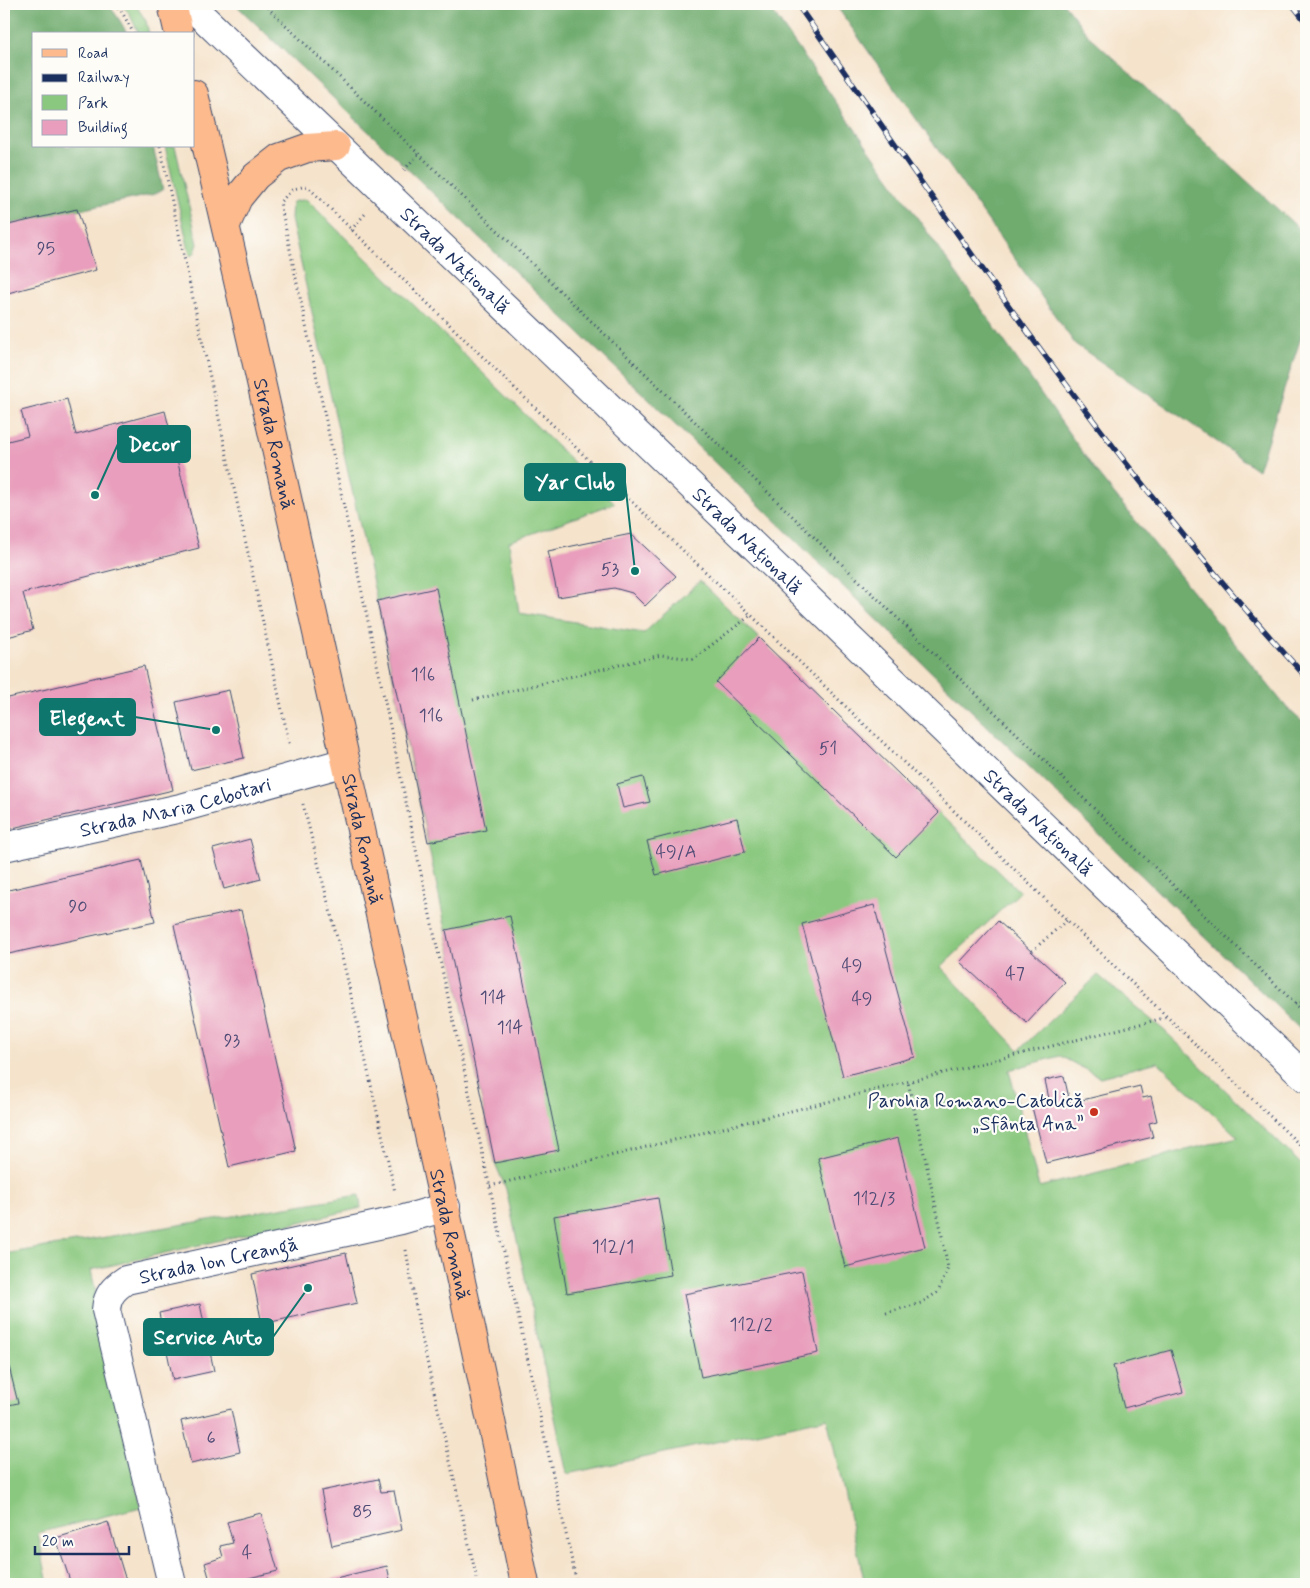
<svg xmlns="http://www.w3.org/2000/svg" width="1310" height="1588" viewBox="0 0 1310 1588" font-family="Mynerve,sans-serif">
	<style>
		.green { fill: #8ac87f; stroke: #527c6e; fill-rule: evenodd }
		.forest { fill: #6fac6e; stroke: #456e66 }
		.building { fill: #e89ebc }
		.lines { fill: none; stroke-linecap: round; stroke-linejoin: round }
		.minor-casing { stroke: #3c4a6e; stroke-width: 30 }
		.major-casing { stroke: #3c4a6e; stroke-width: 30 }
		.path { stroke: #3c4a6e; stroke-width: 3; stroke-dasharray: 1 4; stroke-linecap: butt }
		.minor { stroke: #fff; stroke-width: 28 }
		.major { stroke: #fcba8d; stroke-width: 28 }
		.rail-casing { stroke: #1b2f5e; stroke-width: 5.5 }
		.rail { stroke: #fdfcf7; stroke-width: 4; stroke-dasharray: 11; stroke-linecap: butt }
		.poi-dot { fill: #c8321e; stroke: #fdfcf7; stroke-width: 2 }
		.labels { text-anchor: middle; stroke-width: 4.5; stroke-linejoin: round; paint-order: stroke }
		.number-label { font-size: 18px; fill: #4e4b76 }
		.street-label { font-size: 20px; fill: #1b2f5e; stroke: #fdfcf7 }
		.poi-label { font-size: 20px; fill: #1b2f5e; stroke: #fdfcf7; text-anchor: end }
		.leader { fill: none; stroke: #0f766e; stroke-width: 2 }
		.callout-dot { fill: #0f766e; stroke: #fdfcf7; stroke-width: 2 }
		.callout { fill: #0f766e; stroke: #0f766e; stroke-width: 2 }
		.callout-label { font-size: 21px; text-anchor: middle; font-weight: bold; fill: #fff }
	</style>
	<rect width="100%" height="100%" fill="#fdfcf7"/>
	<filter id="ink" filterUnits="userSpaceOnUse"><feTurbulence type="fractalNoise" baseFrequency=".02" numOctaves="2"/><feDisplacementMap in="SourceGraphic" scale="10" xChannelSelector="R" yChannelSelector="G"/><feConvolveMatrix kernelMatrix="1 2 1 2 8 2 1 2 1" color-interpolation-filters="sRGB"/></filter>
	<filter id="wash" filterUnits="userSpaceOnUse"><feTurbulence type="fractalNoise" baseFrequency=".0096" numOctaves="4" result="noise"/><feDisplacementMap in="SourceGraphic" scale="20" xChannelSelector="R" yChannelSelector="G"/><feGaussianBlur stdDeviation="1.12" result="paint"/><feColorMatrix in="noise" values="0 0 0 0 0 0 0 0 0 0 0 0 0 0 0 0 0 1.4 0 .05"/><feComposite in="paint" operator="in"/></filter>
	<g filter="url(#wash)">
		<rect width="100%" height="100%" fill="#f5e3cb"/>
		<g class="green">
			<path d="M120,4H135L146,21L149,34H139L129,13Z"/>
			<path d="M165,146H175L198,244L195,252L192,256L190,255Z"/>
			<path d="M306,199L615,503L509,542L519,613L644,633L700,581L1020,892L941,967L1019,1050L1098,975L1166,1032L1306,1169V1584H865L827,1418L567,1474L506,1189L495,1163L377,601L291,219L292,202ZM1060,1056L1100,1077L1158,1062L1238,1137L1039,1187L1009,1070Z"/>
			<path d="M359,1195L361,1208L91,1270L141,1507L38,1533L48,1584H4V1254Z"/>
		</g>
		<g class="forest">
			<path d="M4,4H107C115,12 122,23 127,34H34V146H153L163,190L155,194L4,226Z"/>
			<path d="M235,4H767L1097,473L1287,708L1306,725V1035L758,504Z"/>
			<path d="M835,4H1064L1090,37L1306,235V322L1258,470L1075,344Z"/>
		</g>
		<g id="blocks">
			<g class="building">
				<path d="M77,209L96,270L4,294V226Z"/>
				<path d="M67,399L76,435L165,411L199,548L23,593L33,630L4,638V442L28,436L21,411Z"/>
				<path d="M631,534L676,576L645,606L632,593L614,588L558,597L548,551Z"/>
				<path d="M436,588L486,830L428,842L377,601Z"/>
				<path d="M759,638L939,813L896,857L716,682Z"/>
				<path d="M144,666L173,790L4,830V699Z"/>
				<path d="M229,690L244,758L191,770L176,702Z"/>
				<path d="M643,777L650,802L623,808L617,784Z"/>
				<path d="M737,818L745,852L656,875L647,841Z"/>
				<path d="M250,839L261,879L224,889L213,849Z"/>
				<path d="M141,860L155,922L4,955V891Z"/>
				<path d="M874,905L915,1057L843,1076L802,924Z"/>
				<path d="M241,910L296,1151L229,1167L174,925Z"/>
				<path d="M510,916L559,1150L495,1163L446,930Z"/>
				<path d="M998,921L1065,982L1027,1023L960,962Z"/>
				<path d="M1064,1076L1070,1103L1140,1086L1143,1098L1151,1096L1157,1121L1149,1123L1153,1137L1046,1163L1031,1103L1049,1099L1045,1080Z"/>
				<path d="M898,1138L925,1247L845,1267L818,1158Z"/>
				<path d="M658,1198L671,1275L567,1293L554,1216Z"/>
				<path d="M346,1253L357,1303L262,1324L252,1274Z"/>
				<path d="M802,1271L818,1353L701,1377L684,1294Z"/>
				<path d="M200,1304L214,1371L173,1380L159,1313Z"/>
				<path d="M4,1346L18,1403L4,1406Z"/>
				<path d="M1171,1350L1183,1392L1124,1408L1113,1366Z"/>
				<path d="M231,1409L240,1452L191,1464L181,1421Z"/>
				<path d="M378,1479L381,1492L394,1491L402,1530L332,1546L321,1491Z"/>
				<path d="M261,1513L278,1571L224,1584H211L205,1563L223,1557L220,1546L233,1543L227,1522Z"/>
				<path d="M108,1522L127,1584H71L56,1538Z"/>
				<path d="M387,1566L391,1584H328L327,1580Z"/>
			</g>
		</g>
	</g>
	<g filter="url(#ink)">
		<use href="#blocks" fill-opacity="0" stroke="#3c4a6e" stroke-width="1"/>
		<g class="lines">
			<defs>
				<g id="minor">
					<path id="s1" d="M189,4L780,571L1132,912L1306,1078"/>
					<path id="s2" d="M4,847L181,808L346,762"/>
					<path id="s3" d="M172,1584L106,1310C107,1295 114,1288 126,1280L401,1220L446,1207"/>
				</g>
				<g id="major">
					<path d="M172,4L179,34"/>
					<path id="s4" d="M194,94C245,303 290,513 337,722C401,1009 466,1296 525,1584"/>
					<path d="M226,225L238,198L256,176L279,158L307,148L336,146"/>
				</g>
			</defs>
			<use href="#minor" class="minor-casing"/>
			<use href="#major" class="major-casing"/>
			<g class="path">
				<path d="M114,4L122,12L134,34"/>
				<path d="M264,4L1306,1014"/>
				<path d="M160,146L290,747"/>
				<path d="M404,170L419,153"/>
				<path d="M351,230L365,214"/>
				<path d="M473,700L661,655L693,659L751,615"/>
				<path d="M303,804L346,973L395,1192"/>
				<path d="M1032,951L1067,920"/>
				<path d="M1295,1004L1306,1002"/>
				<path d="M490,1186L1168,1017"/>
				<path d="M406,1250L419,1326L478,1584"/>
				<path d="M886,1313L921,1303L938,1292L948,1268L940,1225L908,1082"/>
				<path d="M577,1584L423,883L280,202L293,189L307,186L632,502L751,615L1306,1151"/>
			</g>
			<use href="#minor" class="minor"/>
			<use href="#major" class="major"/>
			<defs>
				<g id="rail">
					<path d="M797,4C958,234 1115,470 1306,677"/>
					<path d="M1292,4L1306,22"/>
				</g>
			</defs>
			<use href="#rail" class="rail-casing"/>
			<use href="#rail" class="rail"/>
		</g>
	</g>
	<circle class="poi-dot" cx="1094" cy="1112" r="5"/>
	<g class="labels">
		<g class="number-label">
			<text x="46" y="254">95</text>
			<text x="610" y="575">53</text>
			<text x="423" y="680">116</text>
			<text x="431" y="721">116</text>
			<text x="828" y="754">51</text>
			<text x="676" y="857">49/A</text>
			<text x="78" y="912">90</text>
			<text x="852" y="971">49</text>
			<text x="1015" y="979">47</text>
			<text x="493" y="1003">114</text>
			<text x="862" y="1004">49</text>
			<text x="510" y="1033">114</text>
			<text x="232" y="1046">93</text>
			<text x="874" y="1204">112/3</text>
			<text x="613" y="1252">112/1</text>
			<text x="751" y="1330">112/2</text>
			<text x="211" y="1443">6</text>
			<text x="362" y="1517">85</text>
			<text x="247" y="1558">4</text>
		</g>
		<g class="street-label">
			<text dy="7" stroke="none"><textPath href="#s1" startOffset="370">Strada Națională</textPath></text>
			<text dy="7" stroke="none"><textPath href="#s4" startOffset="359">Strada Romană</textPath></text>
			<text dy="7" stroke="none"><textPath href="#s1" startOffset="775">Strada Națională</textPath></text>
			<text dy="7" stroke="none"><textPath href="#s2" startOffset="176">Strada Maria Cebotari</textPath></text>
			<text dy="7" stroke="none"><textPath href="#s1" startOffset="1180">Strada Națională</textPath></text>
			<text dy="7" stroke="none"><textPath href="#s4" startOffset="764">Strada Romană</textPath></text>
			<text dy="7" stroke="none"><textPath href="#s4" startOffset="1169">Strada Romană</textPath></text>
			<text dy="7" stroke="none"><textPath href="#s3" startOffset="414">Strada Ion Creangă</textPath></text>
		</g>
		<g class="poi-label">
			<text x="1084" y="1107">Parohia Romano-Catolică<tspan x="1084" dy="23">„Sfânta Ana”</tspan></text>
		</g>
	</g>
	<path class="leader" d="M95 495L118 444M635 571L625 482M216 730L135 717M308 1288L273 1337"/>
	<g class="callout-dot">
		<circle cx="95" cy="495" r="5"/>
		<circle cx="635" cy="571" r="5"/>
		<circle cx="216" cy="730" r="5"/>
		<circle cx="308" cy="1288" r="5"/>
	</g>
	<g class="callout">
		<rect x="118" y="426" width="72" height="36" rx="5"/>
		<rect x="525" y="464" width="100" height="36" rx="5"/>
		<rect x="40" y="699" width="95" height="36" rx="5"/>
		<rect x="144" y="1319" width="129" height="36" rx="5"/>
	</g>
	<g class="callout-label">
		<text x="154" y="451">Decor</text>
		<text x="575" y="489">Yar Club</text>
		<text x="87" y="725">Elegent</text>
		<text x="208" y="1344">Service Auto</text>
	</g>
	<rect width="1310" height="1588" fill="none" stroke="#fdfcf7" stroke-width="20"/>
	<rect x="32" y="32" width="162" height="115" fill="#fdfcf7" stroke="#a3aaba"/>
	<rect x="42" y="49" width="25" height="8" fill="#fcba8d" stroke="#a3aaba"/>
	<text x="78" y="58" font-size="15" fill="#1b2f5e">Road</text>
	<rect x="42" y="74" width="25" height="8" fill="#1b2f5e" stroke="#a3aaba"/>
	<text x="78" y="82" font-size="15" fill="#1b2f5e">Railway</text>
	<rect x="42" y="95" width="25" height="15" fill="#8ac87f" stroke="#a3aaba"/>
	<text x="78" y="108" font-size="15" fill="#1b2f5e">Park</text>
	<rect x="42" y="120" width="25" height="15" fill="#e89ebc" stroke="#a3aaba"/>
	<text x="78" y="132" font-size="15" fill="#1b2f5e">Building</text>
	<path d="M35 1546v8h94v-8" fill="none" stroke="#1b2f5e" stroke-width="2.5"/>
	<text x="42" y="1546" font-size="15" fill="#1b2f5e" stroke="#fdfcf7" stroke-width="4" paint-order="stroke">20 m</text>
</svg>
